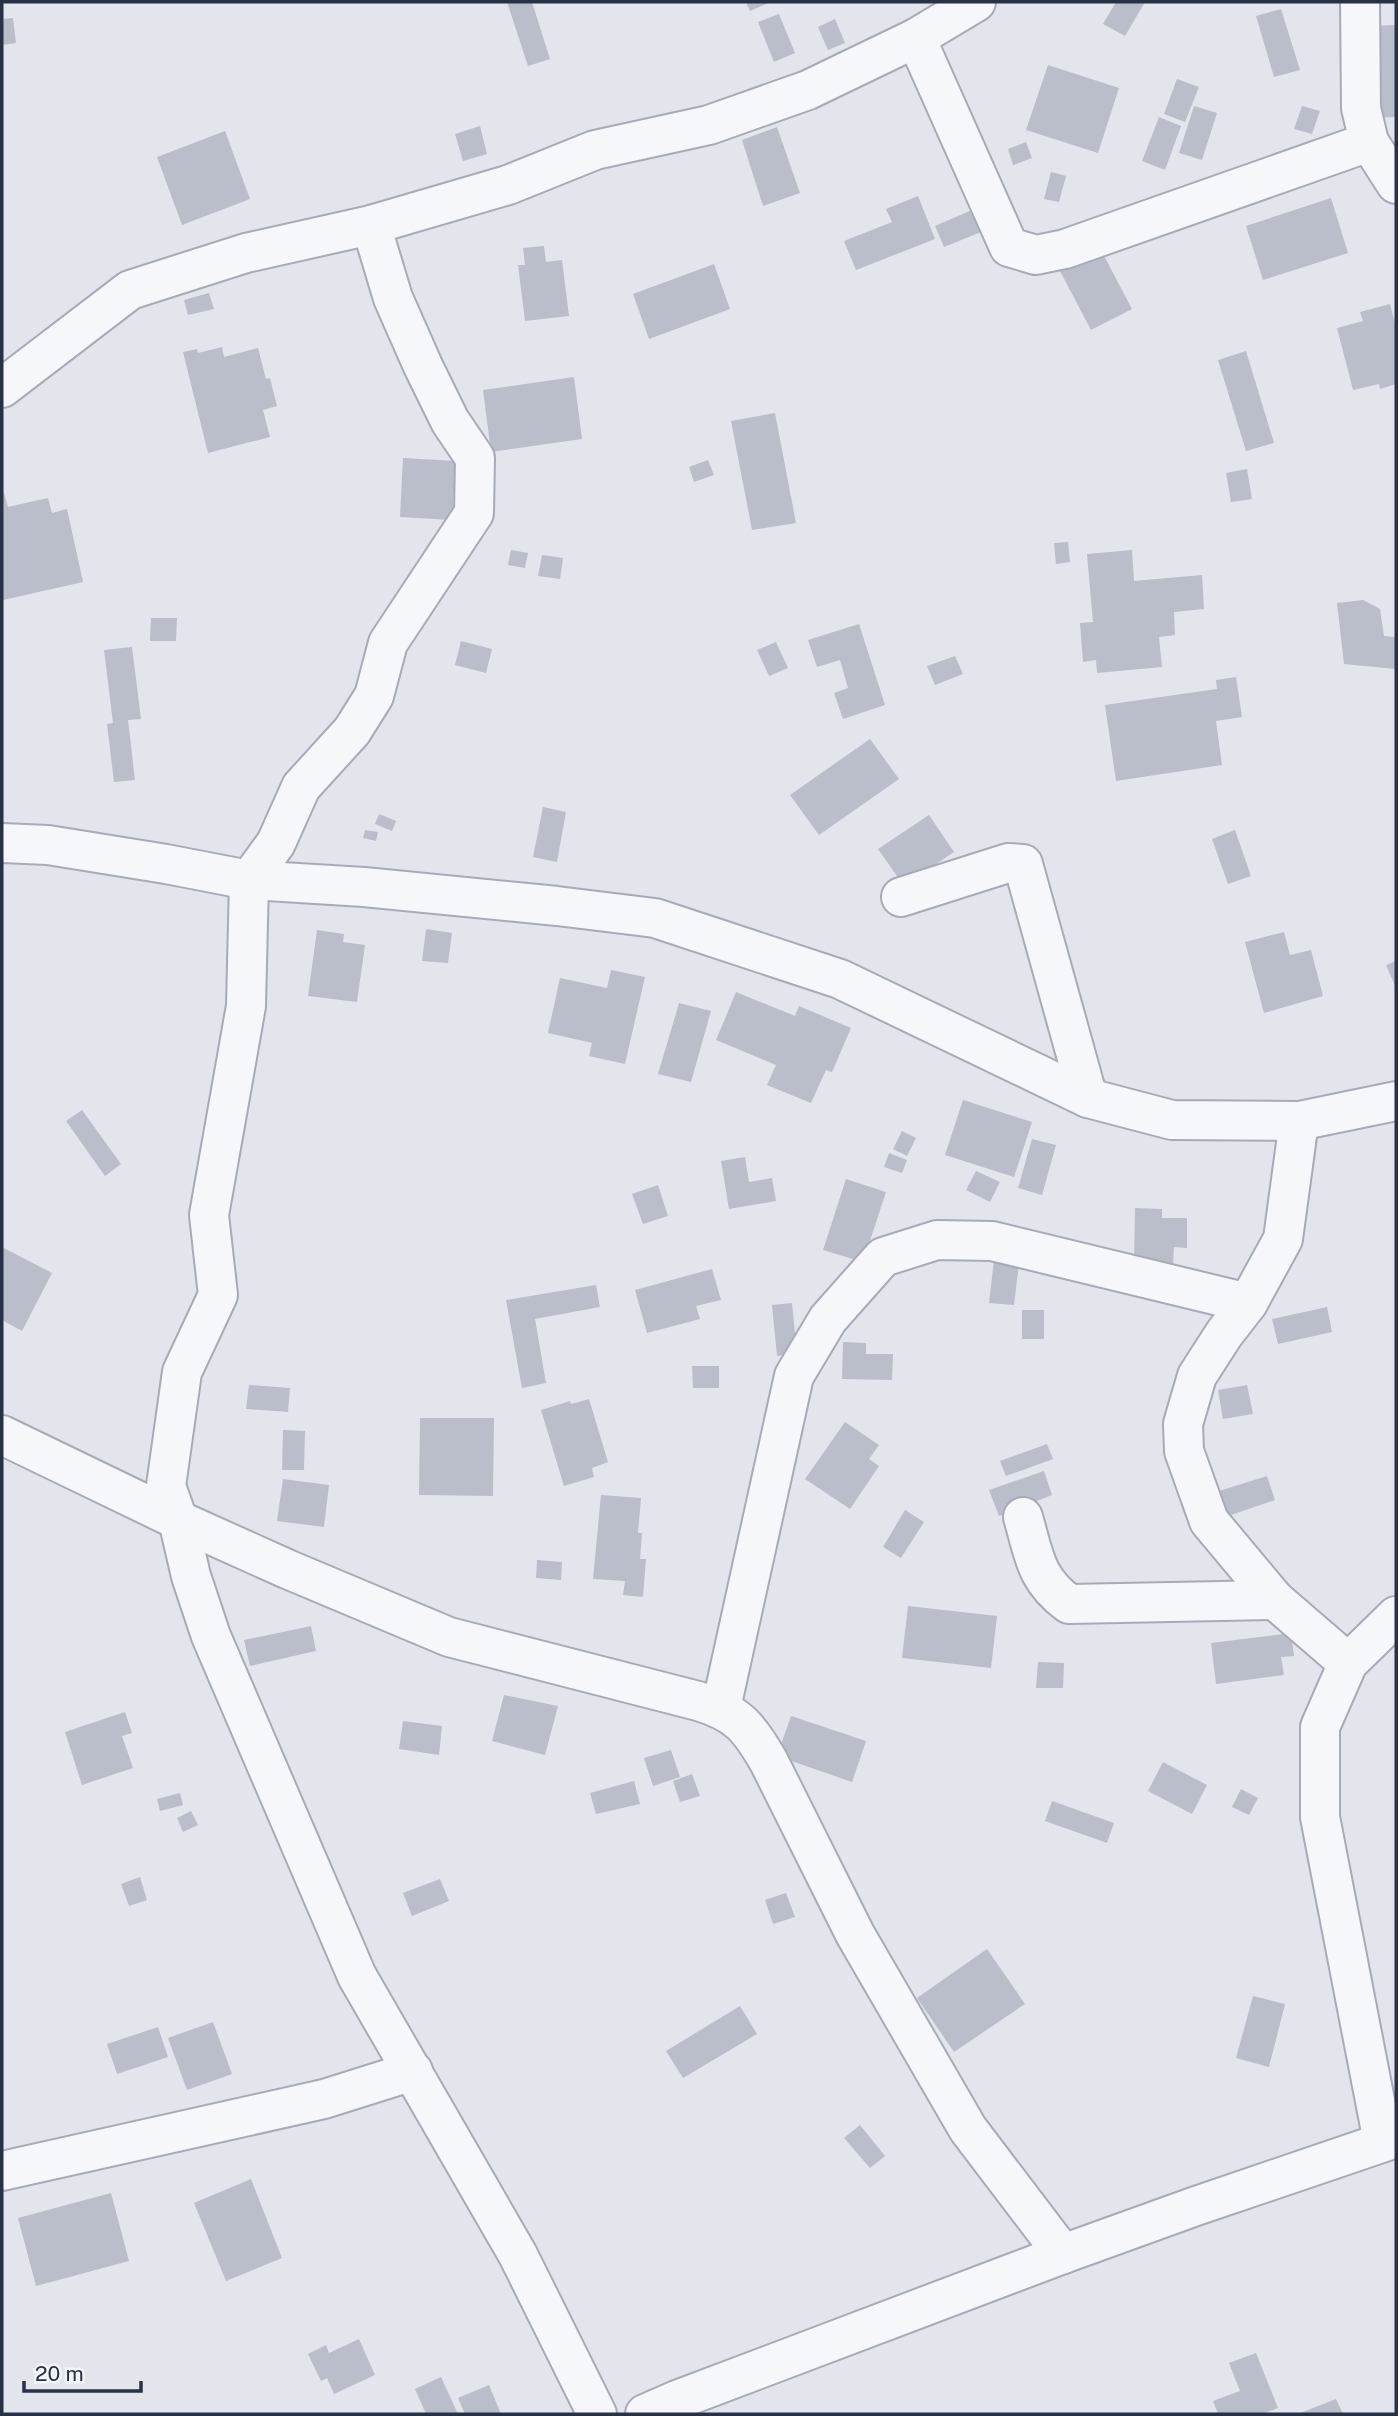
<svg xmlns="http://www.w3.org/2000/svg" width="1398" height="2416" viewBox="0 0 1398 2416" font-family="'Public Sans',sans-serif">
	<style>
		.building { fill: #b9beca }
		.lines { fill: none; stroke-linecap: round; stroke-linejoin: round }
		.minor-casing { stroke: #a6abb7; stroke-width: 42 }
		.minor { stroke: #f5f7fa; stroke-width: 38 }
	</style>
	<rect width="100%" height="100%" fill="#e2e5ec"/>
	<g class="building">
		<path d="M507,2H532L550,59L528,66Z"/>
		<path d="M746,2H771L750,11Z"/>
		<path d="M1116,2H1145L1125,36L1103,24Z"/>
		<path d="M1281,9L1300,70L1274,77L1256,16Z"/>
		<path d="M779,14L795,53L774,62L758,22Z"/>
		<path d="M13,18L16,43L2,45V19Z"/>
		<path d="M835,19L845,43L828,50L818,27Z"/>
		<path d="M1396,25V117L1368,118L1366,26Z"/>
		<path d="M1048,65L1119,88L1098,153L1026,130Z"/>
		<path d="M1177,79L1199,87L1185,122L1164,114Z"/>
		<path d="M1194,106L1217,113L1202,160L1179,153Z"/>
		<path d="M1302,106L1320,111L1312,134L1294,129Z"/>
		<path d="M1159,117L1181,126L1165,170L1142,161Z"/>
		<path d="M480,126L487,154L463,161L455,134Z"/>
		<path d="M777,127L800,193L763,206L742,140Z"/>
		<path d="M225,131L250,199L182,225L157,157Z"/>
		<path d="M1026,142L1032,158L1013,165L1008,149Z"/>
		<path d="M1051,172L1066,176L1059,202L1044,199Z"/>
		<path d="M918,196L935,239L856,270L844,241L892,222L886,209Z"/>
		<path d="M1331,198L1348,253L1263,280L1246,226Z"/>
		<path d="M981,206L991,228L944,247L935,226Z"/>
		<path d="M544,246L546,262L562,260L569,316L525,321L518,265H525L523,248Z"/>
		<path d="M1101,250L1132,309L1091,330L1060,271Z"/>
		<path d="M714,264L730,309L649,339L633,294Z"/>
		<path d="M209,293L214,309L188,315L184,300Z"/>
		<path d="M1390,304L1396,327V384L1380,389L1379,384L1353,390L1337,328L1363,321L1360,312Z"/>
		<path d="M222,347L224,357L258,348L266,379L270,378L277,406L263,410L270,437L208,453L183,352L197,349L198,353Z"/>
		<path d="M1246,351L1274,443L1246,451L1218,360Z"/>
		<path d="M574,377L582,439L491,452L483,390Z"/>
		<path d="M775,413L796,523L752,530L731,421Z"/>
		<path d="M403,458L456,461L452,520L400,517Z"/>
		<path d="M708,460L714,475L694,482L689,467Z"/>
		<path d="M1247,469L1252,499L1231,502L1226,473Z"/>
		<path d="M2,486L8,507L48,498L52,513L67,509L83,582L3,600Z"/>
		<path d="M1068,542L1070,562L1056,564L1054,543Z"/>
		<path d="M511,550L528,553L525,568L508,565Z"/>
		<path d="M1132,550L1134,581L1202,575L1204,609L1174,612L1175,635L1159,637L1162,667L1097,673L1096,660L1083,662L1080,623L1093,622L1087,554Z"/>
		<path d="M542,555L563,558L560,579L538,576Z"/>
		<path d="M1363,600L1380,609L1384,636L1396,637V669L1344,664L1337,603Z"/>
		<path d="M151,618H177L176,641H150Z"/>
		<path d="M859,624L885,705L843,719L834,693L848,688L840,660L817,667L808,640Z"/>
		<path d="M461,641L492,649L486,673L455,665Z"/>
		<path d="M776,642L788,668L769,676L757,650Z"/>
		<path d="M132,647L141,719L128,720L135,780L114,782L107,724L113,723L104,650Z"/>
		<path d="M955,656L963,674L935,685L927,666Z"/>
		<path d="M1236,677L1242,717L1216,721L1222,765L1116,781L1105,705L1217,689L1216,680Z"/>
		<path d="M870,739L899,779L819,835L790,795Z"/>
		<path d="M543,807L566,812L557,862L533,857Z"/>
		<path d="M379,814L396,821L392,831L375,824Z"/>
		<path d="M929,815L954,852L904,886L878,849Z"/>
		<path d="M365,830L378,832L376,841L363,838Z"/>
		<path d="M1235,830L1251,876L1228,884L1212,839Z"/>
		<path d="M426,929L452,933L448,963L422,961Z"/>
		<path d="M317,930L344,934L343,942L365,945L357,1002L308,996Z"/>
		<path d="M1284,932L1290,955L1311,950L1323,996L1264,1013L1245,942Z"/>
		<path d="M1396,961V988L1386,965Z"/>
		<path d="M611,970L645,977L625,1064L589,1056L592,1043L548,1033L560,978L607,988Z"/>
		<path d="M736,992L795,1016L799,1006L851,1028L832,1072L826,1070L811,1103L767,1085L776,1065L716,1040Z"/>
		<path d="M679,1003L711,1011L691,1082L658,1074Z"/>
		<path d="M963,1100L1032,1122L1014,1177L945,1155Z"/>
		<path d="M82,1110L121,1164L105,1176L66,1121Z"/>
		<path d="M902,1131L916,1138L907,1156L893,1149Z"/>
		<path d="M1032,1139L1056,1145L1042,1195L1018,1188Z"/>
		<path d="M889,1153L907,1160L902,1173L884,1167Z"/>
		<path d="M745,1157L749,1182L772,1178L776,1201L729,1209L721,1161Z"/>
		<path d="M976,1171L1000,1182L990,1202L966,1190Z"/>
		<path d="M846,1179L886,1192L863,1262L823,1250Z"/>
		<path d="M658,1185L668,1216L643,1224L632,1194Z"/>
		<path d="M1135,1208L1162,1209V1218H1187V1248L1174,1247L1173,1265L1134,1264Z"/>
		<path d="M2,1247L52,1273L22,1331L2,1320Z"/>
		<path d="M994,1260L1019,1263L1014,1305L989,1303Z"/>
		<path d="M712,1269L721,1300L696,1306L700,1319L647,1333L635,1290Z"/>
		<path d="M596,1285L600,1307L535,1319L546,1383L522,1388L506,1300Z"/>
		<path d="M792,1303L797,1353L777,1356L772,1305Z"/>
		<path d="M1327,1307L1332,1332L1278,1344L1272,1319Z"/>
		<rect x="1022" y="1310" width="22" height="29"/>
		<path d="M843,1342L866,1343V1354H893L892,1380L842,1379Z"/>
		<path d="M692,1366H719V1388H693Z"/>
		<path d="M249,1385L290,1388L288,1412L246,1409Z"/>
		<path d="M1247,1385L1253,1414L1223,1419L1218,1390Z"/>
		<path d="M589,1399L608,1462L592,1468L594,1477L564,1486L541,1410L570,1401L571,1404Z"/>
		<path d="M420,1418H494L493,1496L419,1495Z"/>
		<path d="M845,1422L879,1445L869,1459L879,1466L850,1509L805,1479Z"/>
		<path d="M283,1430L305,1431L304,1470H282Z"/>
		<path d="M1047,1444L1053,1459L1006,1476L1000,1461Z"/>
		<path d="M1044,1471L1052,1495L999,1516L989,1490Z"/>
		<path d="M1267,1476L1275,1500L1228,1516L1219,1491Z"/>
		<path d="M283,1479L329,1485L324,1527L277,1521Z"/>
		<path d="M601,1495L641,1498L638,1533H642L640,1559H646L643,1597L623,1595L625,1581L593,1579Z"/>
		<path d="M905,1510L924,1522L901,1558L883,1547Z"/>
		<path d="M537,1560L562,1562L561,1580L536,1578Z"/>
		<path d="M908,1606L997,1616L991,1668L902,1658Z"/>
		<path d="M311,1626L316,1651L250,1666L244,1640Z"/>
		<path d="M1291,1633L1294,1656L1281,1657L1284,1675L1216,1684L1211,1643Z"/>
		<path d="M1038,1662L1064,1663L1063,1688H1036Z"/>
		<path d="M504,1695L558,1706L545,1755L492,1741Z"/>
		<path d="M125,1712L132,1733L122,1736L133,1768L82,1785L65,1732Z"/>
		<path d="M791,1716L866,1741L852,1782L777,1756Z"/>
		<path d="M403,1721L442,1726L439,1755L399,1749Z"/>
		<path d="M671,1750L680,1777L653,1786L644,1758Z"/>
		<path d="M1163,1762L1207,1785L1192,1814L1148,1791Z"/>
		<path d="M692,1774L700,1796L680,1802L673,1781Z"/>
		<path d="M634,1781L640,1804L596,1814L590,1793Z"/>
		<path d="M1241,1789L1258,1798L1249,1815L1232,1807Z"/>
		<path d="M180,1793L183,1805L160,1811L157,1799Z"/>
		<path d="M1052,1801L1114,1823L1107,1843L1045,1821Z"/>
		<path d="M191,1811L198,1825L183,1832L177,1818Z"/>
		<path d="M140,1877L147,1900L129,1906L121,1884Z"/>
		<path d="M440,1879L449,1901L412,1916L403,1893Z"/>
		<path d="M786,1893L795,1917L773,1924L765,1900Z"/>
		<path d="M987,1949L1025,2004L954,2052L917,1998Z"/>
		<path d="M1253,1996L1285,2004L1269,2067L1236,2058Z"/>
		<path d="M740,2006L757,2034L683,2078L666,2051Z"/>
		<path d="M213,2022L232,2074L187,2090L168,2038Z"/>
		<path d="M158,2027L168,2057L117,2074L107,2044Z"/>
		<path d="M860,2125L885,2156L870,2168L844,2138Z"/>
		<path d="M251,2179L282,2258L226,2281L194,2203Z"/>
		<path d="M111,2193L129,2261L36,2286L18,2218Z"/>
		<path d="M359,2339L375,2375L334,2394L327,2378L321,2381L308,2354L326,2345L329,2353Z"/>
		<path d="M1256,2353L1278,2408L1262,2414H1218L1213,2401L1240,2391L1229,2363Z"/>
		<path d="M441,2377L458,2414H426L415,2389Z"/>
		<path d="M489,2385L501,2414H465L458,2398Z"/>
		<path d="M1336,2399L1343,2414H1298Z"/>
	</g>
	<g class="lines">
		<defs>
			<g id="minor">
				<path d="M1360,2L1361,108L1369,142L1396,184"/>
				<path d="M916,38L1009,247L1036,255L1065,249L1369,142"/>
				<path d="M371,225L393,298L423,366L450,421L475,458L474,513L388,643L374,696L352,731L301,787L276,843L249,880L246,1006L209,1215L218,1295L182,1372L166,1486L178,1520L191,1576L211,1636L357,1976L518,2255L597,2414"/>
				<path d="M2,388L130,290L246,253L371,225L508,185L595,150L709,125L808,90L916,38L976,2"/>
				<path d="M2,843L48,845L166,864L249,880L364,887L557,906L655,918L840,979L1088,1098L1172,1120L1299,1121L1396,1101"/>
				<path d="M901,897L1008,863L1023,864L1088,1098"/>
				<path d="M1299,1121L1283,1239L1248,1303L1224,1334L1197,1376L1183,1424L1184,1451L1209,1521L1275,1600L1348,1663"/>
				<path d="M2,1435L178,1520L287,1569L449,1637L698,1701C738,1713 749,1727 769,1762L855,1934L968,2129L1063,2254"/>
				<path d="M1023,1517C1034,1555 1035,1579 1069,1604L1275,1600"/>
				<path d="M721,1708L794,1376L828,1319L883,1257L937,1240L992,1241L1248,1303"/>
				<path d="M1383,2142L1320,1817V1727L1348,1663L1396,1616"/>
				<path d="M2,2171L324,2099L413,2071"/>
				<path d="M645,2414L677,2400L1063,2254L1196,2206L1396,2138"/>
			</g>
		</defs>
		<use href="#minor" class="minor-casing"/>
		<use href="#minor" class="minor"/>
	</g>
	<rect width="1398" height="2416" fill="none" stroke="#283146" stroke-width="7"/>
	<path d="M24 2381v10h117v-10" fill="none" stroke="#283146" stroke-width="3.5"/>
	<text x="35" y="2381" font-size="21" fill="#283146" stroke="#f2f5f9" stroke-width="5" paint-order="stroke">20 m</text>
</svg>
